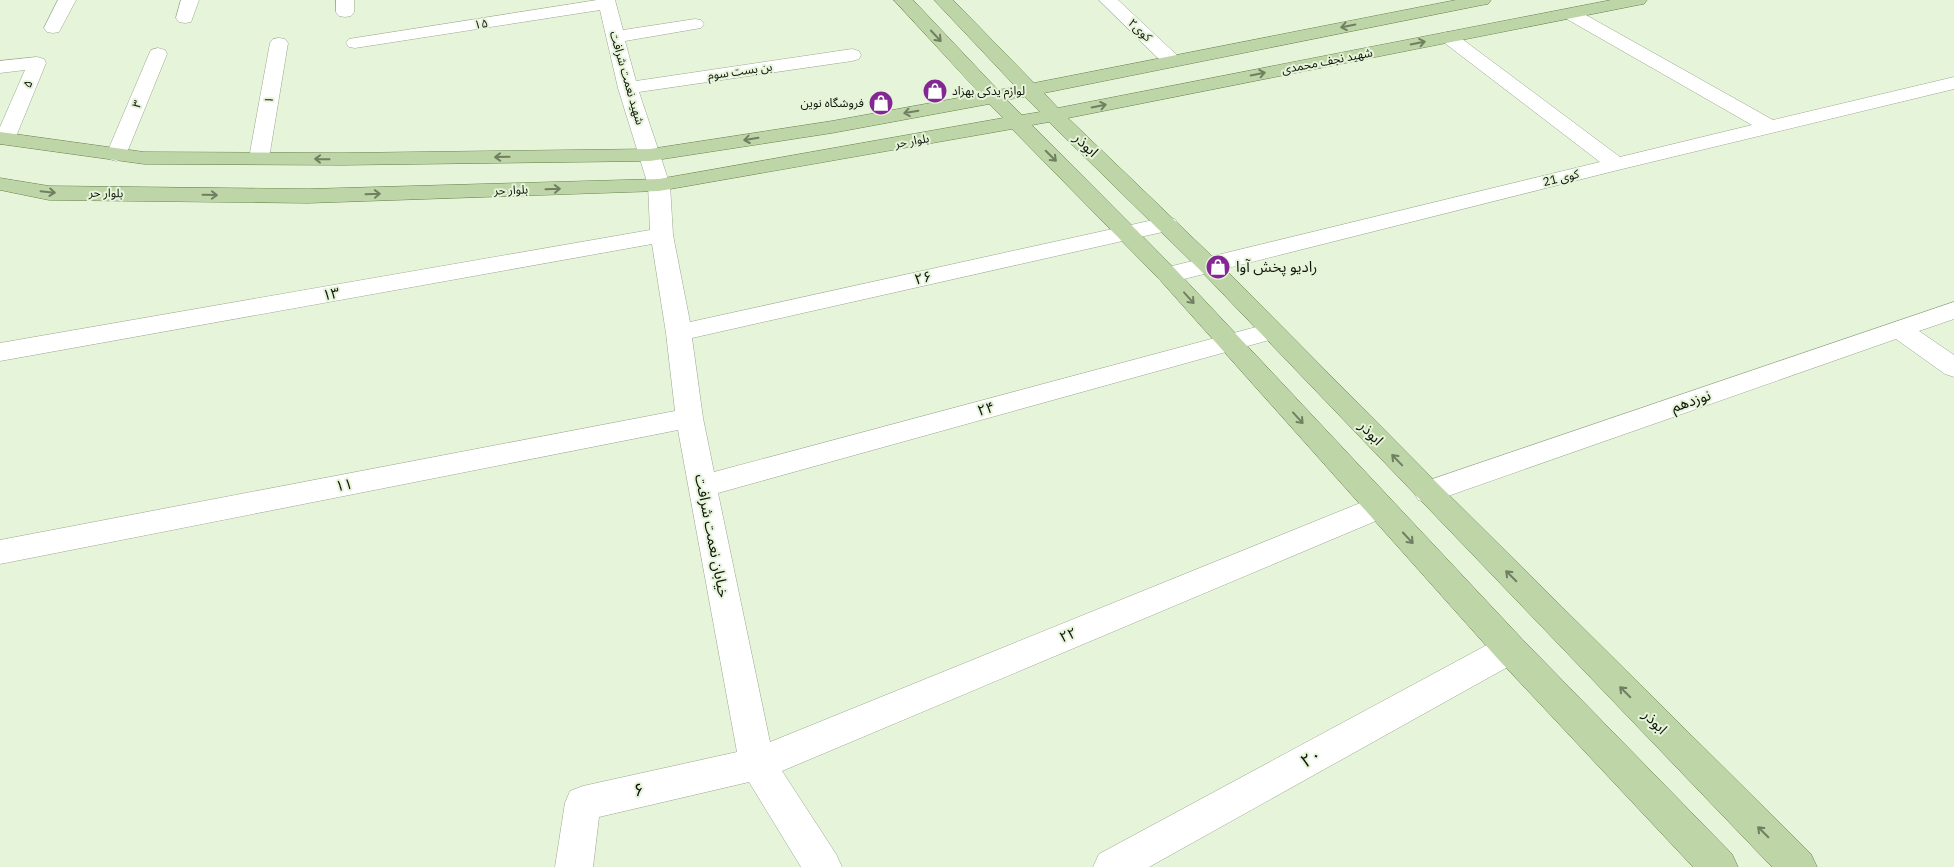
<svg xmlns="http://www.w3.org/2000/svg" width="1954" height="867" viewBox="0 0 1954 867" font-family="'IBM Plex Sans','Noto Sans Arabic',sans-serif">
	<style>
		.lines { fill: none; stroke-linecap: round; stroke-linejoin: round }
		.minor-casing { stroke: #9aa78f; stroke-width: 1 }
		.major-casing { stroke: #64804a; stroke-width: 1 }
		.minor { fill: #fff; fill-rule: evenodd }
		.major { fill: #bed5a7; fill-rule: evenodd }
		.oneway { stroke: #707f61 }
		.labels { text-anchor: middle; stroke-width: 4; stroke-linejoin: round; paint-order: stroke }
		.far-street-label { font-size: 12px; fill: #10150c; stroke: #e6f4da }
		.far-poi-label { font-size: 12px; fill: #10150c; stroke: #e6f4da; text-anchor: start }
		.street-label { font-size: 15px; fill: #10150c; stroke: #e6f4da }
		.poi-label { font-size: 15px; fill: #10150c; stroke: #e6f4da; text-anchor: start }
		.near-street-label { font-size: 18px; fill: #10150c; stroke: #e6f4da }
	</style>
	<rect width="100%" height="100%" fill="#e6f4da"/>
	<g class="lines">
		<defs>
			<g id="minor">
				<path d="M58,0H76L59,32L53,33L47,32L44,28Z"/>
				<path d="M181,0H199L191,22L185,23L179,22L176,18Z"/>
				<path d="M336,0H354V12L351,16L345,17L339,16L336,12Z"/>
				<path d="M597,0H615L623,30L695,19L701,20L704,24L701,28L695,29L625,41L636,81L852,49L859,51L861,55L859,59L852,61L639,92L670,185L673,235L690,322L1167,217L1175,219L1178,224L1175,229L1167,231L692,338L703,418L714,472L1271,323L1280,325L1284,331L1280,337L718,493L770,742L1370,499L1380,496L1390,499L1395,507L1390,515L782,771L836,854L842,867H801L749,782L599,817L593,867H555L565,803L570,791L583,786L737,752L678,430L0,564V540L675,411L666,333L652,244L0,361V343L650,230L648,185L618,88L600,10L355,48L349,47L346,43L349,39L355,38Z"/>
				<path d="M1099,0H1118L1179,57L1181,61L1179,65L1172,67L1165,65Z"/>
				<path d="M1571,9L1577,10L1773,120L1954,77V89L1618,170L1168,283L1160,280L1156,275L1160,270L1168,267L1600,162L1442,41L1439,37L1442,33L1448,32L1454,33L1620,157L1752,125L1565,18L1562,14L1565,10Z"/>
				<path d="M279,38L285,39L288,43L269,158L266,162L259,164L252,162L249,158L270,43L273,39Z"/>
				<path d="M158,48L165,50L167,54L126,155L123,159L116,161L109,159L106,155L149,54L151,50Z"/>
				<path d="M37,57L44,59L46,63L15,139L12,143L0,144V127L25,70L0,73V61Z"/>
				<path d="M1954,302V319L1919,331L1954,355V377L1945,374L1896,339L1428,503L1418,500L1414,492L1418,484Z"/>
				<path d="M1510,635L1522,639L1526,649L1522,659L1149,867H1093L1099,854L1498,639Z"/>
			</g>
			<path id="major" d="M894,0H913L998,90L1016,87L934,0H953L1034,83L1456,0H1491L1488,4L1482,5L1044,93L1058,108L1611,0H1647L1644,4L1638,5L1068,118L1217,261L1438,484L1811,854L1817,867H1772L1201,271L1049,122L1032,125L1176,270L1522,639L1732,854L1738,867H1693L1498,659L1160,280L1012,129L659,191L308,203L49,200L0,190V178L49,186L308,189L659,179L1003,118L989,104L832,133L650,161L342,165L144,164L0,144V132L144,152L342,153L650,149L832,121L980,94ZM1025,97L1040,112L1022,115L1007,100Z"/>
		</defs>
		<use href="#minor" class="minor-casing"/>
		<use href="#major" class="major-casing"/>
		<use href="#minor" class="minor"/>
		<use href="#major" class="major"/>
	</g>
	<defs><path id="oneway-shaft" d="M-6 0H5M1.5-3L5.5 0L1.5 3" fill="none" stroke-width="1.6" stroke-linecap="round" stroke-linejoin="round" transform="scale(1.25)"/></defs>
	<g class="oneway">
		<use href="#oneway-shaft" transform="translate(1348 26) rotate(169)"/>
		<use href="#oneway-shaft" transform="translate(936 36) rotate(47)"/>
		<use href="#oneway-shaft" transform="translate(1418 43) rotate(-11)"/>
		<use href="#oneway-shaft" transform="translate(1258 74) rotate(-11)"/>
		<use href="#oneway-shaft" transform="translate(1099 106) rotate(-11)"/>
		<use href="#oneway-shaft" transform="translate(911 112) rotate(170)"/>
		<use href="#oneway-shaft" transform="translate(751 139) rotate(171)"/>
		<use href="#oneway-shaft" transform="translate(1051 156) rotate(45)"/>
		<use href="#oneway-shaft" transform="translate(502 157) rotate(179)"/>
		<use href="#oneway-shaft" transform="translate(322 159) rotate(-179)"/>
		<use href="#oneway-shaft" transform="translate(553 189) rotate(-2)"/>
		<use href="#oneway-shaft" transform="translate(48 192) rotate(6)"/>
		<use href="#oneway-shaft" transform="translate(373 194) rotate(-2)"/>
		<use href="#oneway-shaft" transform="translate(210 195) rotate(1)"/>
		<use href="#oneway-shaft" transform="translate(1189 298) rotate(48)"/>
		<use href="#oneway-shaft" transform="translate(1298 418) rotate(48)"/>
		<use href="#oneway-shaft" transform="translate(1397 460) rotate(-134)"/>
		<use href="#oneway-shaft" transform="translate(1408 538) rotate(47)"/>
		<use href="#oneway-shaft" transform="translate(1511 576) rotate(-135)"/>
		<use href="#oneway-shaft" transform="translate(1625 692) rotate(-135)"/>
		<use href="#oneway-shaft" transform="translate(1763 832) rotate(-135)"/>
	</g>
	<defs>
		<symbol id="shop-disc" viewBox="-11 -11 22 22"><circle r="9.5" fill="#822794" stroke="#e6f4da"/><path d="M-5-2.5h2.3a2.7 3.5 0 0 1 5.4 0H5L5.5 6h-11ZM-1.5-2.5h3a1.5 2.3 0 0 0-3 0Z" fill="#fff"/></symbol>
	</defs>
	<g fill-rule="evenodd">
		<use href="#shop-disc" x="921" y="77" width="28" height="28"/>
		<use href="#shop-disc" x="867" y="89" width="28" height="28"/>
		<use href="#shop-disc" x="1204" y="253" width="28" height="28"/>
	</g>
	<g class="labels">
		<g class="far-street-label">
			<text transform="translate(481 24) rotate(-9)" y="4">۱۵</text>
			<text transform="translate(1140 30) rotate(43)" y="4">کوی۲</text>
			<text transform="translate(1327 61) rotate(-11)" y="4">شهید نجف محمدی</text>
			<text transform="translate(740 71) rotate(-8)" y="4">بن بست سوم</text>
			<text transform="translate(627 78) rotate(74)" y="4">شهید نعمت شرافت</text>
			<text transform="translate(28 84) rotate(-67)" y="4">۵</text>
			<text transform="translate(269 100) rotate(-80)" y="4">۱</text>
			<text transform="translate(137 104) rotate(-68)" y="4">۳</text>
			<text transform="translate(912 141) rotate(-10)" y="4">بلوار حر</text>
			<text transform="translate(1561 178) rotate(-14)" y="4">کوی 21</text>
			<text transform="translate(511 190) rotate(-2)" y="4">بلوار حر</text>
			<text transform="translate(106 193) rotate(1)" y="4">بلوار حر</text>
		</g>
		<g class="far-poi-label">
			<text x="952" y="95">لوازم یدکی بهزاد</text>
			<text x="864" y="107" text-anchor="end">فروشگاه نوین</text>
		</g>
		<g class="street-label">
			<text transform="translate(1086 145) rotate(44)" y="5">ابوذر</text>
			<text transform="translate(923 278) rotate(-13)" y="5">۲۶</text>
			<text transform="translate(331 294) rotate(-10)" y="5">۱۳</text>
			<text transform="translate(1691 401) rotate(-19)" y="5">نوزدهم</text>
			<text transform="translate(986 409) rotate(-15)" y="5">۲۴</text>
			<text transform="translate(1371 433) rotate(46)" y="5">ابوذر</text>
			<text transform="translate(344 485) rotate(-11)" y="5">۱۱</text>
			<text transform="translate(712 536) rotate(79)" y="5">خیابان نعمت شرافت</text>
			<text transform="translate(1068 635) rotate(-22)" y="5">۲۲</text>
			<text transform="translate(1655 722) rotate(45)" y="5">ابوذر</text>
		</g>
		<g class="poi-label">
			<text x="1236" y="272">رادیو پخش آوا</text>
		</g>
		<g class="near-street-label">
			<text transform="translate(1311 758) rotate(-29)" y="6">۲۰</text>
			<text transform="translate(639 790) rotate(-13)" y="6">۶</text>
		</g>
	</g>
</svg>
